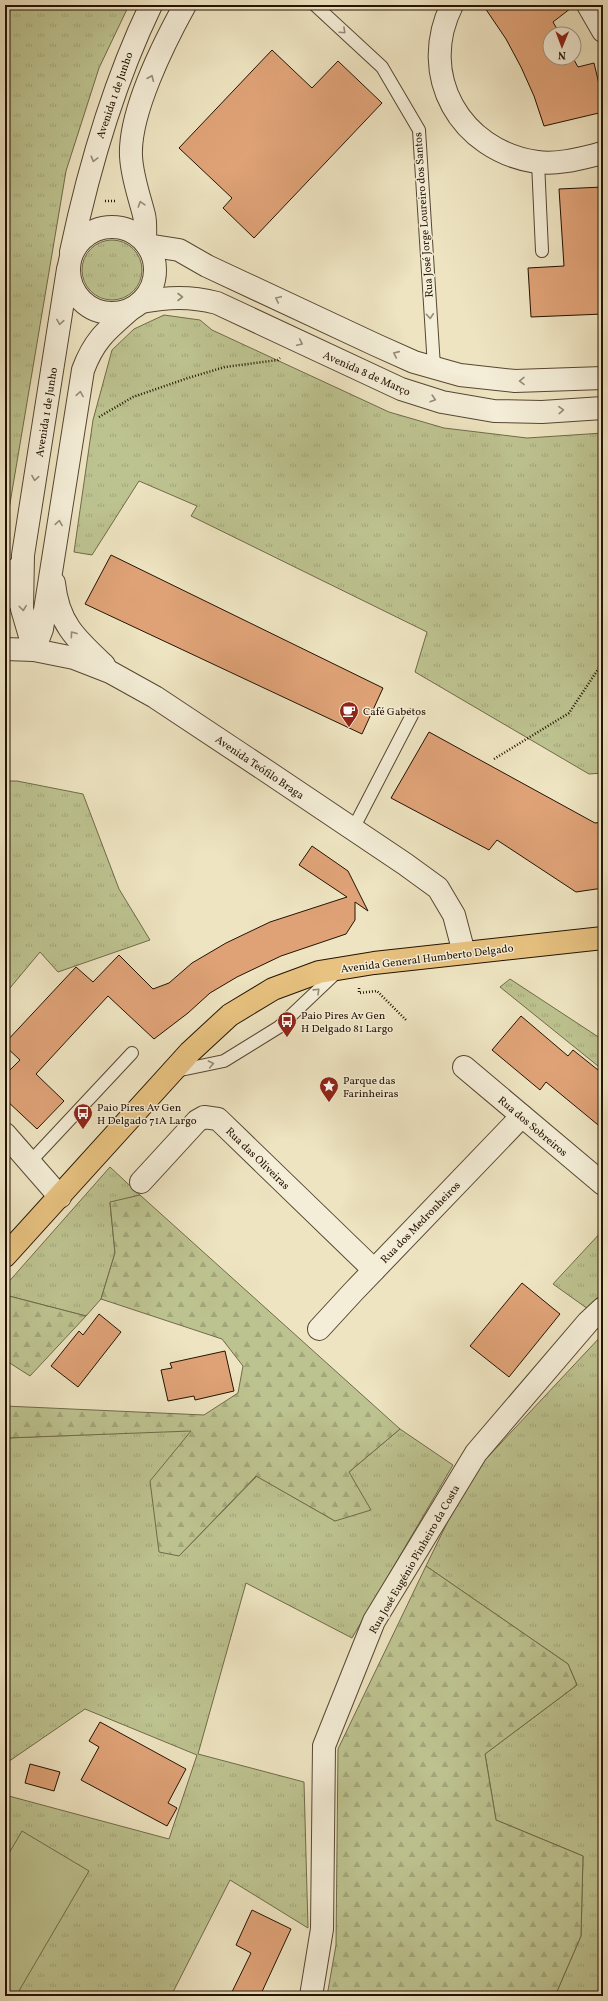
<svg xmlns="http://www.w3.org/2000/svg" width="608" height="2001" viewBox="0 0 608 2001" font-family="Vollkorn,serif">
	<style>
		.grass { fill: url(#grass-tufts); stroke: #706b49 }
		.forest { fill: url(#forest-firs); stroke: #706b49 }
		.garden { fill: #bdc390; stroke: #706b49 }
		.building { fill: #dfa277; stroke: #241302 }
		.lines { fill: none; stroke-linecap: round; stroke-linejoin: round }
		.lane-casing { stroke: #564732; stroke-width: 14 }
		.street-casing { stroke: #564732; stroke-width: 24 }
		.primary-casing { stroke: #241302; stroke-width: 24 }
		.path { stroke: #241302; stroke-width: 2.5; stroke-dasharray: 1 2; stroke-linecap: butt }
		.lane { stroke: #f4edd7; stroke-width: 12 }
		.street { stroke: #f4edd7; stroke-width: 22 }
		.primary { stroke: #e7c280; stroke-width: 22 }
		.oneway { stroke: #968b77 }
		.labels { text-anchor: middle; stroke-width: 3; stroke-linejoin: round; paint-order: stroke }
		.street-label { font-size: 11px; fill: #241302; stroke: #f4edd7 }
		.poi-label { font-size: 11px; fill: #241302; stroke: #f4edd7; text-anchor: start }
	</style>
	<defs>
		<pattern id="grass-tufts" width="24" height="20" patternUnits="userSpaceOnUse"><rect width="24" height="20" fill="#bdc390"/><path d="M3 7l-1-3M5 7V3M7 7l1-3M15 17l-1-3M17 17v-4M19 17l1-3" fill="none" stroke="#a2a77b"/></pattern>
		<pattern id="forest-firs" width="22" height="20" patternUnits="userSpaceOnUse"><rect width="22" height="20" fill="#bdc390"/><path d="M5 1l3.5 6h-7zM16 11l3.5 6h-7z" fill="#a2a77b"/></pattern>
	</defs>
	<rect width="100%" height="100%" fill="#eee4c1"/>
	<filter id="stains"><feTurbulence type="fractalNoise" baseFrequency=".005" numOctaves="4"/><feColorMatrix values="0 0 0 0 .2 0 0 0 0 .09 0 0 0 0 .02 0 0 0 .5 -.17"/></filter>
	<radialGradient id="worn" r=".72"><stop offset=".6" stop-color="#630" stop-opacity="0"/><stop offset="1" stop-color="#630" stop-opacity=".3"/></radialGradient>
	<g class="grass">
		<path d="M5,5H129L99,68L66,171L5,533Z"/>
		<circle cx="112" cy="270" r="30"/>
		<path d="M164,315L200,320L212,330L389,412L444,428L527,438L603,433V773L589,774L415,672L427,632L191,516L197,506L139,481L92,555L74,552L93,420L112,350L134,329Z"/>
		<path d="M5,781H17L83,794L119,889L150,940L58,972L40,952L5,994Z"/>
		<path d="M510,979L603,1040V1070L500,987Z"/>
		<path d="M110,1167L140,1195L110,1203L115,1253L101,1299L86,1316L5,1295V1286Z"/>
		<path d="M603,1230V1295L588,1309L553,1284Z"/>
		<path d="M603,1334V1991L555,1996L581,1936L583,1856L496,1820L485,1754L577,1685L568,1664L426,1566L470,1476Z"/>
		<path d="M400,1429L453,1465L352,1638L246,1583L198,1754L304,1782L308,1928L230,1880L171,1996H5V1795L169,1839L197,1755L85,1709L5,1764V1441L7,1438L191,1430L179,1556L257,1476L335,1521L349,1472Z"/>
	</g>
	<g class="forest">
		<path d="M140,1195L400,1429L349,1472L371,1510L335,1521L256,1476L179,1556L159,1552L150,1481L191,1431L7,1438L5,1441V1406L204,1415L238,1393L243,1366L222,1339L101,1299L115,1253L110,1202Z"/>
		<path d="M5,1295L86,1316L30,1376L5,1360Z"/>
		<path d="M426,1566L568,1664L577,1685L485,1754L496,1820L583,1856L581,1936L555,1996H327L336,1945L338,1749Z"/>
		<path d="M603,1991V1996H564Z"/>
	</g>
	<path class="garden" d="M22,1831L89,1871L16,1996H5V1860Z"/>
	<g class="building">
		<path d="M483,5H575L553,22L560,34H550V58H573L578,67L594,63L603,101V112L544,126L534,96L521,67L506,39Z"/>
		<path d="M272,50L312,88L338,61L382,103L254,238L223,208L232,198L179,148Z"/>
		<path d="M603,187V314L531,317L528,268L564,266L559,189Z"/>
		<path d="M111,555L383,688L362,734L85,604Z"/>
		<path d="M429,732L595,823L603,822V888L576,892L497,840L489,850L391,798Z"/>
		<path d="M312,846L348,871L368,911L355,902V920L346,934L281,956L237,977L210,993L188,1013L154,1039L108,996L36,1074L64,1101L37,1129L5,1099V1075L20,1060L5,1046V1043L76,967L93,982L119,955L153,989L169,983L192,963L226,943L270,922L347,897L299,865Z"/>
		<path d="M521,1016L568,1056L573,1050L603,1074V1129L546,1082L540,1090L492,1050Z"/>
		<path d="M522,1283L560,1314L509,1377L470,1346Z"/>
		<path d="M99,1314L121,1332L78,1387L51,1366L79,1331L83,1335Z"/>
		<path d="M225,1351L234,1391L195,1400L194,1396L168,1401L161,1370L172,1368L170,1363Z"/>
		<path d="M100,1722L186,1769L168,1803L177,1808L167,1826L81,1780L99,1747L89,1741Z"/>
		<path d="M30,1764L60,1772L54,1791L25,1783Z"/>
		<path d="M252,1910L291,1929L260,1996H230L251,1953L236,1945Z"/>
	</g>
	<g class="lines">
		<defs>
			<g id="lane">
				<path d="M315,5L382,67L419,130L434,367"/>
				<path d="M538,162L542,251"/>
				<path d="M353,829L412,715"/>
				<path d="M176,1071L224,1061L279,1027L338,971"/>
				<path d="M30,1162L132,1053"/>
			</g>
			<g id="street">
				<path d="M452,5C417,75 460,151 537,162C559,165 582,158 603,153"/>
				<path d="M588,5L603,31"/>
				<circle cx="112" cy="270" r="43"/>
				<path d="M145,242C145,233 146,223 144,215C139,195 132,177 131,156C129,113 164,43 185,5"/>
				<path d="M147,245L179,250L207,266L376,345L414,362L460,375L515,381L603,378"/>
				<path d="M71,252C89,167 113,84 151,5"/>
				<path d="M141,302C168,297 190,296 217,303L401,389L442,402L494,411L542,412L603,408"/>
				<path d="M54,583C58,623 76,639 104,665"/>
				<path d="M5,599L18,568"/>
				<path d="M5,649L34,650L74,658L110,672L155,697L268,772L405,864L438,888L454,915L464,953"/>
				<path d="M34,650L22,609L23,555L68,269"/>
				<path d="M34,650L42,629L83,370C94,340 107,330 131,309"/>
				<path d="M464,1067L603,1184"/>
				<path d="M5,1134L60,1197"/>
				<path d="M141,1182L197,1121L204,1117L218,1119L374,1270"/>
				<path d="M319,1329L353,1292L522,1116"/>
				<path d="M311,1996L322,1929L324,1746L374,1621L476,1453L588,1322L603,1308"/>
			</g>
			<path id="primary" d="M5,1256L190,1052L230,1015L273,989L319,972L374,963L603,938"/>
		</defs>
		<use href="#lane" class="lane-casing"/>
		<use href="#street" class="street-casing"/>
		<use href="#primary" class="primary-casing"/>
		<g class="path">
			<path d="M105,201H116"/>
			<path d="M99,417L133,397L188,378L225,367L278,360L280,358"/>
			<path d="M494,759L569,713L603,662"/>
			<path d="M359,988V993L377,991L406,1020"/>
		</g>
		<use href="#lane" class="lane"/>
		<use href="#street" class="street"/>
		<use href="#primary" class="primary"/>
	</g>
	<defs><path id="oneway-chevron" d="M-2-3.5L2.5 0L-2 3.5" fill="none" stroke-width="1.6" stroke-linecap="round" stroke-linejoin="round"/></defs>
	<g class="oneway">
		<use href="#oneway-chevron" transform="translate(343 31) rotate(43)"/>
		<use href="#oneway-chevron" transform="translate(151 78) rotate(-67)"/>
		<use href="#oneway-chevron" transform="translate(94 159) rotate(105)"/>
		<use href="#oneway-chevron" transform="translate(141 204) rotate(-108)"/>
		<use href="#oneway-chevron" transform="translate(180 297)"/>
		<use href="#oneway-chevron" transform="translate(278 299) rotate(-155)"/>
		<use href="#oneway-chevron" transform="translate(430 316) rotate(86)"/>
		<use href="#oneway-chevron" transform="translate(60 322) rotate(99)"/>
		<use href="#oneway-chevron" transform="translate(300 343) rotate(25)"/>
		<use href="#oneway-chevron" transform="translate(396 354) rotate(-156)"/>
		<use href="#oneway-chevron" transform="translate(522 381) rotate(179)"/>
		<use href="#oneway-chevron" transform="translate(80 394) rotate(-81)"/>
		<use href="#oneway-chevron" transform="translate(433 399) rotate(17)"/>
		<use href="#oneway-chevron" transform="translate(561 410) rotate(-3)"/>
		<use href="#oneway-chevron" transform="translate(35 478) rotate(99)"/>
		<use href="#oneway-chevron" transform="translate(59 523) rotate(-81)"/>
		<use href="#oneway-chevron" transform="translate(23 608) rotate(83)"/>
		<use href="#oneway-chevron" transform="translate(73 634) rotate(-126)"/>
		<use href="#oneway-chevron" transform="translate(317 991) rotate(-44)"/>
		<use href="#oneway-chevron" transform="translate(211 1064) rotate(-11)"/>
	</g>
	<defs>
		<symbol id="cafe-pin" viewBox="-11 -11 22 30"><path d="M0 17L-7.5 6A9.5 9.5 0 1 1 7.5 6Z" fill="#8f2418" stroke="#f4edd7"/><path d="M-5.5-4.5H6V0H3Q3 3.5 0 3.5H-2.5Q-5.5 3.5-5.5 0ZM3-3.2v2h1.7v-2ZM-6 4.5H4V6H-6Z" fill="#fff"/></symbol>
		<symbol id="bus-pin" viewBox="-11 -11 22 30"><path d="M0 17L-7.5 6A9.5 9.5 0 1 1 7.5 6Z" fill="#8f2418" stroke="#f4edd7"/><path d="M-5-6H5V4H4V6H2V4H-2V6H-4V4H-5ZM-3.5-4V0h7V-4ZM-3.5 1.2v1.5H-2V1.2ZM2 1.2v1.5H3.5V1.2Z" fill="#fff"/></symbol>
		<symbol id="sight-pin" viewBox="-11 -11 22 30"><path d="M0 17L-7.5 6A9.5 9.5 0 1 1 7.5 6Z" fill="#8f2418" stroke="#f4edd7"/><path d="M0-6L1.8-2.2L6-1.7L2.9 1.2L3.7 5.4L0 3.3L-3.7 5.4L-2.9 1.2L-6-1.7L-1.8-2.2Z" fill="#fff"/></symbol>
	</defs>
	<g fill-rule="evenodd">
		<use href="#cafe-pin" x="338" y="700" width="22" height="30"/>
		<use href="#bus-pin" x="276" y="1010" width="22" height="30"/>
		<use href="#sight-pin" x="318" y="1075" width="22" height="30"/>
		<use href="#bus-pin" x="72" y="1102" width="22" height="30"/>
	</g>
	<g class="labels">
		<g class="street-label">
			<text transform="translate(114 95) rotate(-71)" y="4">Avenida 1 de Junho</text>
			<text transform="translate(423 215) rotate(-94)" y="4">Rua José Jorge Loureiro dos Santos</text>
			<text transform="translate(367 373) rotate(24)" y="4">Avenida 8 de Março</text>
			<text transform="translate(46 412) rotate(-81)" y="4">Avenida 1 de Junho</text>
			<text transform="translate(260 767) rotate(34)" y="4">Avenida Teófilo Braga</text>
			<text transform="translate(427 958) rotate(-7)" y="4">Avenida General Humberto Delgado</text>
			<text transform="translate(533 1126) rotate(40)" y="4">Rua dos Sobreiros</text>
			<text transform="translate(258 1158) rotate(44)" y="4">Rua das Oliveiras</text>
			<text transform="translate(420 1222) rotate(-46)" y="4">Rua dos Medronheiros</text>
			<text transform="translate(414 1559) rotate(-60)" y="4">Rua José Eugénio Pinheiro da Costa</text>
		</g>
		<g class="poi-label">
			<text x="363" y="715">Café Gabetos</text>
			<text x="301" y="1019">Paio Pires Av Gen<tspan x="301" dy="13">H Delgado 81 Largo</tspan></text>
			<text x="343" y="1084">Parque das<tspan x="343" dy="13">Farinheiras</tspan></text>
			<text x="97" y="1111">Paio Pires Av Gen<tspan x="97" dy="13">H Delgado 71A Largo</tspan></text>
		</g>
	</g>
	<rect width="608" height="2001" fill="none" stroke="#eee4c1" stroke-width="20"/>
	<rect x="6" y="6" width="596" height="1989" fill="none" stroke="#241302" stroke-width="2"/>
	<rect x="10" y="10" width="588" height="1981" fill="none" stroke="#241302"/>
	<g transform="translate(562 46) rotate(181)"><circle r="19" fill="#f4edd7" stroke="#a19682"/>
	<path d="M0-3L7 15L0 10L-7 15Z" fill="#8f2418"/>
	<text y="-6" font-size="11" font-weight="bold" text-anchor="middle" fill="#241302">N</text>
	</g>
	<rect width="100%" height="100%" filter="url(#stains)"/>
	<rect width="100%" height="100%" fill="url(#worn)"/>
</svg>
